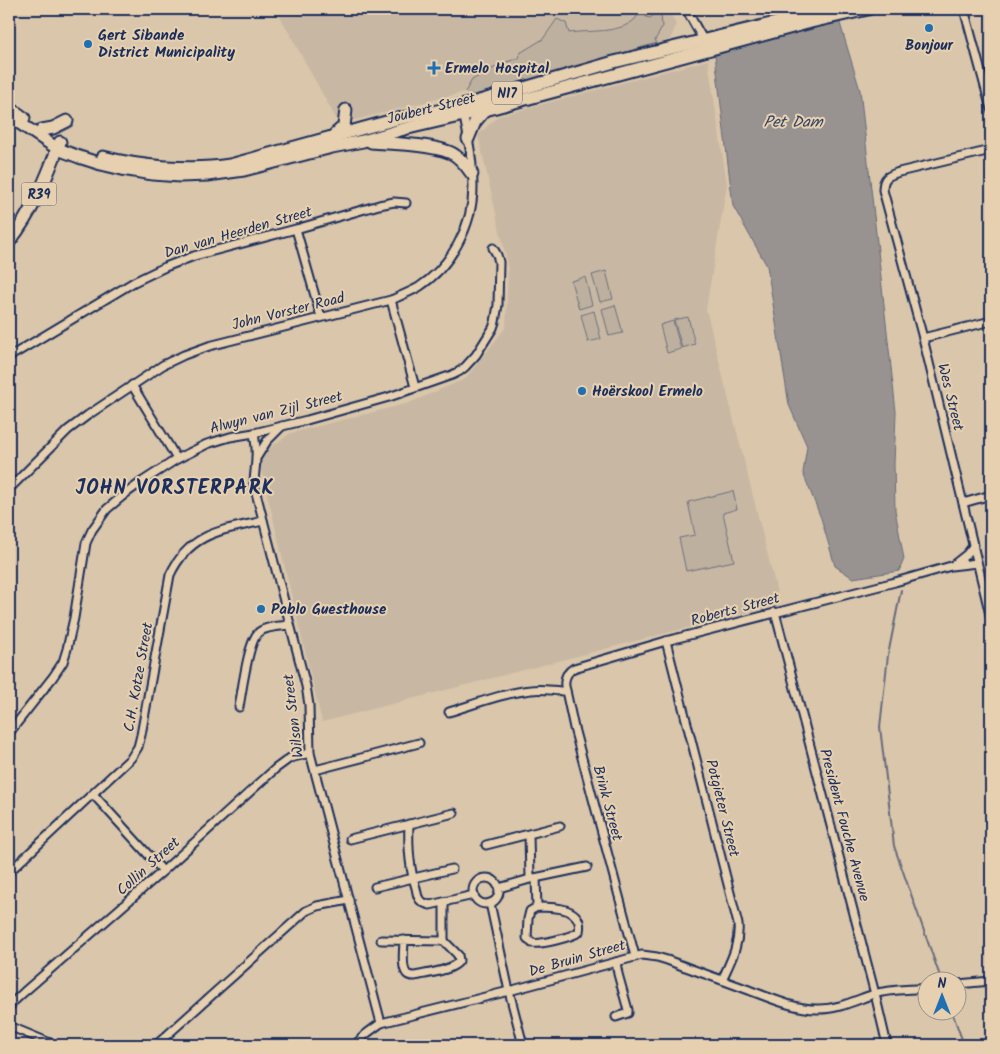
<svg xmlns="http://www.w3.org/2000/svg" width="1000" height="1054" viewBox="0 0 1000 1054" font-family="Kalam,sans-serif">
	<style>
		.built { fill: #c8b8a3 }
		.green { fill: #beb09f; stroke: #6c707e }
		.water { fill: #989391; stroke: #666b7d }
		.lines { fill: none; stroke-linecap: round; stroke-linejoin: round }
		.stream { stroke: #666b7d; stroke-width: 2 }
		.minor-casing { stroke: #1b2f5e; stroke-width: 11 }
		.primary-casing { stroke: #1b2f5e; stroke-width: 15 }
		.trunk-casing { stroke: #1b2f5e; stroke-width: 15 }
		.minor { stroke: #e6d0af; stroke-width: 7 }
		.primary { stroke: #e6d0af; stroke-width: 11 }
		.trunk { stroke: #e6d0af; stroke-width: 11 }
		.poi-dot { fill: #1f6fb2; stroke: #e6d0af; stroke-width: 2 }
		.labels { text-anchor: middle; stroke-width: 4; stroke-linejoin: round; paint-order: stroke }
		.shield { fill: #e6d0af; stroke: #585f76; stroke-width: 1 }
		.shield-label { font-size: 14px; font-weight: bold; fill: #1b2f5e }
		.poi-label { font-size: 15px; font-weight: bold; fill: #1b2f5e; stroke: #e6d0af; text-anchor: start }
		.street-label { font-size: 15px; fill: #1b2f5e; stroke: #e6d0af }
		.water-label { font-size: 16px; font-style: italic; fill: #344368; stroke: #e6d0af }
		.district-label { font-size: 20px; font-weight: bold; letter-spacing: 1px; fill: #1b2f5e; stroke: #e6d0af }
	</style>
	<rect width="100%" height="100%" fill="#dac6aa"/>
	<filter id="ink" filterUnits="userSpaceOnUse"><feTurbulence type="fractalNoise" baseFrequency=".02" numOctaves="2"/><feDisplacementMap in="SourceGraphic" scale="10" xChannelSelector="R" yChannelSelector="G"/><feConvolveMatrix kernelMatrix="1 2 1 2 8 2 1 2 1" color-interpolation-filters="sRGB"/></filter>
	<g filter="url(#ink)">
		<g class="built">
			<path d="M276,9H668L676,25L670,40L339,124Z"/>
			<path d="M708,60L727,184L706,309L780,604L322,722L260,464L268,449L291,433L409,403L465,379L506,327L508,269L505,253L478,135L498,116Z"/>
		</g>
		<g class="green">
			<path d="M640,9H650L646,11V17L650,18L655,14L661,13L662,28L655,40L657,43L473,96L465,92L472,80L503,63L519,58L520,53L543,39L557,19L566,23L569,33C588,30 620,34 635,19C637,17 639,12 640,9Z"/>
			<path d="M606,271L613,299L600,302L592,275Z"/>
			<path d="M585,277L592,305L579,309L571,281Z"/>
			<path d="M615,305L623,333L609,336L602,309Z"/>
			<path d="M594,311L601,339L588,342L581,315Z"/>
			<path d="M688,317L695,344L682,348L674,320Z"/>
			<path d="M673,321L681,349L667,353L660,325Z"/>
			<path d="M733,491L737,509L723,513L734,561L686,571L679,538L695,535L688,502Z"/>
		</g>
		<path class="water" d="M839,20L860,90L896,412L894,464L895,510L904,559L899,571L853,578L835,566L821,518L803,473L807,446L789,405L767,266L733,206L715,55Z"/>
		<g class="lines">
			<g class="stream">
				<path d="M901,590L888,655L880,727L894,846L942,982"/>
				<path d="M952,1012L964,1045"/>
			</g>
			<defs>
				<g id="minor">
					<path d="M686,9L705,43"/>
					<path d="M964,9L991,109"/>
					<path d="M991,150L899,172C888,176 883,177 883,190L923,338L991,619"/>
					<path d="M296,229L321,317"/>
					<path d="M391,300L415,387"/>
					<path d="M923,338L991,321"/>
					<path d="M9,357L134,282L165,267L194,256L296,229L379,205L394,202L406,203"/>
					<path d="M132,385L177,459"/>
					<path d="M254,433C255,441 257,449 256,457C256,467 254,475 254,485L306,686L309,705L310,753L381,1023"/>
					<path d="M257,457L267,441L282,426"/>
					<path d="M9,489L68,430L88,415L163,365L184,355L209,346L391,300C400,296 410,292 419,287C451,266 473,226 473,187C473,171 471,153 468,138C467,129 464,120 463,111"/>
					<path d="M963,503L991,495"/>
					<path d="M953,565L967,554L974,545"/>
					<path d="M775,612L875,994L887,1045"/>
					<path d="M666,641L738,924C740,945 730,962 722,980"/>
					<path d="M239,707C242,692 248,640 259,632C267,626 281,626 290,625"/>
					<path d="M449,712C475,704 503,693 531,690C542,688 554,691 566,691"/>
					<path d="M9,733L53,677L63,662L67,649L74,618L86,543L92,530L107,509L125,494L143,481L177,459L207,444L230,437L254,433L307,420L389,397L452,375L460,371L465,367L476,355L493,328L495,322L498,305L499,262L497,255L493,248"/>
					<path d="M315,770L419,743"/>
					<path d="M93,794L163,871"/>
					<path d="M409,824C408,846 409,867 416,888C417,892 417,897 420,900C423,903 426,904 430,905L474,895"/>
					<path d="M529,834L530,879"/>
					<path d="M350,839L454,813"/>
					<path d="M486,845L560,826"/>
					<path d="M9,872L131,758L138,747L141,735L170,575C190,532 223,530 263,521"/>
					<path d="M536,878L537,907"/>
					<circle cx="486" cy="891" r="13"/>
					<path d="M375,887L452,869"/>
					<path d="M499,888L530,879L587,867"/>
					<path d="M490,903L509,991L523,1045"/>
					<path d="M537,907C554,907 584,907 579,932C571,937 541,945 532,943L527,938L528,919L530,911Z"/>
					<path d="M381,940L444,941L458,955L459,961C452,971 427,973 415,976C411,976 409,976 407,974C401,968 404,948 404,940"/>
					<path d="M444,941V902"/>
					<path d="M635,956L574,728L565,686C564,678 567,672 574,668L666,641L895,582L951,566L977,563"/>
					<path d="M616,962L618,974L628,1010V1013L616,1017"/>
					<path d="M958,984L991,981"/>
					<path d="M9,1008L12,1003L24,992L163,871L275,769L290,758L310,753"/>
					<path d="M9,1026L55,1045"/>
					<path d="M156,1045L306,911L317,906L349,900"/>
					<path d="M355,1045L366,1034L381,1023L509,991L642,955L657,957L667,960C693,970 720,979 746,989C768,997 796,1010 819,1009C839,1009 856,1000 874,994C891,989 910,990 928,988"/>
				</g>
				<path id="primary" d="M9,242C33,212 47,177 60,142"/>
				<g id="trunk">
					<path d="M9,107L24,118"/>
					<path d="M9,116L58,149L79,157L101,164L122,169L153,174L180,176L208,175L244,170L332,147L363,141L404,129L485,110L811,22L868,9"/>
					<path d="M42,130L53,128L67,121"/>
					<path d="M333,136L344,126L346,110"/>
					<path d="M468,139L475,122L485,110"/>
					<path d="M371,142C392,144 441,144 456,156C463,161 467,167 472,174"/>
					<path d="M103,157C141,167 191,171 230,165L397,119L462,106L614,62L792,19L830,9"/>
				</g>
			</defs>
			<use href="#minor" class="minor-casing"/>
			<use href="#primary" class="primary-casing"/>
			<use href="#trunk" class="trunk-casing"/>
			<use href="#minor" class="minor"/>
			<use href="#primary" class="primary"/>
			<use href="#trunk" class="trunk"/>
		</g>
	</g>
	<g class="poi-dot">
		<circle cx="929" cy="28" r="5"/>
		<circle cx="88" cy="44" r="5"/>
		<path d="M431.5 60.5h5v5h5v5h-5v5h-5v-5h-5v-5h5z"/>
		<circle cx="582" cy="391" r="5"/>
		<circle cx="261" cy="609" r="5"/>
	</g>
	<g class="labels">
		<g class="shield">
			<rect x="492" y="81.5" width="30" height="23" rx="4"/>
			<rect x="21.5" y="182.5" width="35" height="23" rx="4"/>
		</g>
		<g class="shield-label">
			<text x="507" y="98">N17</text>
			<text x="39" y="199">R39</text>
		</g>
		<g class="poi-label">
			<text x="98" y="40">Gert Sibande<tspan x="98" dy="17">District Municipality</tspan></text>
			<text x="929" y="50" text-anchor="middle">Bonjour</text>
			<text x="445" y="73">Ermelo Hospital</text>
			<text x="592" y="396">Hoërskool Ermelo</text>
			<text x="271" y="614">Pablo Guesthouse</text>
		</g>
		<g class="street-label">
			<text transform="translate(431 108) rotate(-14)" y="5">Joubert Street</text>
			<text transform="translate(238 232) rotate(-16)" y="5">Dan van Heerden Street</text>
			<text transform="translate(288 311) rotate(-14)" y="5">John Vorster Road</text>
			<text transform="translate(951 397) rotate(76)" y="5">Wes Street</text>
			<text transform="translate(276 412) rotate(-14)" y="5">Alwyn van Zijl Street</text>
			<text transform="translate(735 609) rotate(-15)" y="5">Roberts Street</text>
			<text transform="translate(138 677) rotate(-80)" y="5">C.H. Kotze Street</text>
			<text transform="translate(293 716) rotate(-97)" y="5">Wilson Street</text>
			<text transform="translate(608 803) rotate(75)" y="5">Brink Street</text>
			<text transform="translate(723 808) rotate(76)" y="5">Potgieter Street</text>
			<text transform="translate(845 825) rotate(75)" y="5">President Fouche Avenue</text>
			<text transform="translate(148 866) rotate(-42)" y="5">Collin Street</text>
			<text transform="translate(577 958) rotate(-16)" y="5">De Bruin Street</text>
		</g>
		<g class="water-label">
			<text x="793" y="127">Pet Dam</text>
		</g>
		<g class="district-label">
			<text x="175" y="494">JOHN VORSTERPARK</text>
		</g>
	</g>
	<rect width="1000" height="1054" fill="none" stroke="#e6d0af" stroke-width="30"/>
	<rect x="15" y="15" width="970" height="1024" fill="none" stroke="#1b2f5e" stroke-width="2" filter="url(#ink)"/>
	<g transform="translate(942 996)"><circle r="24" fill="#e6d0af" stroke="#95908f"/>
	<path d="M0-4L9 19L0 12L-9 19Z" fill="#1f6fb2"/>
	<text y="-8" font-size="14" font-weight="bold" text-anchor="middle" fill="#1b2f5e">N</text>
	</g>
</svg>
